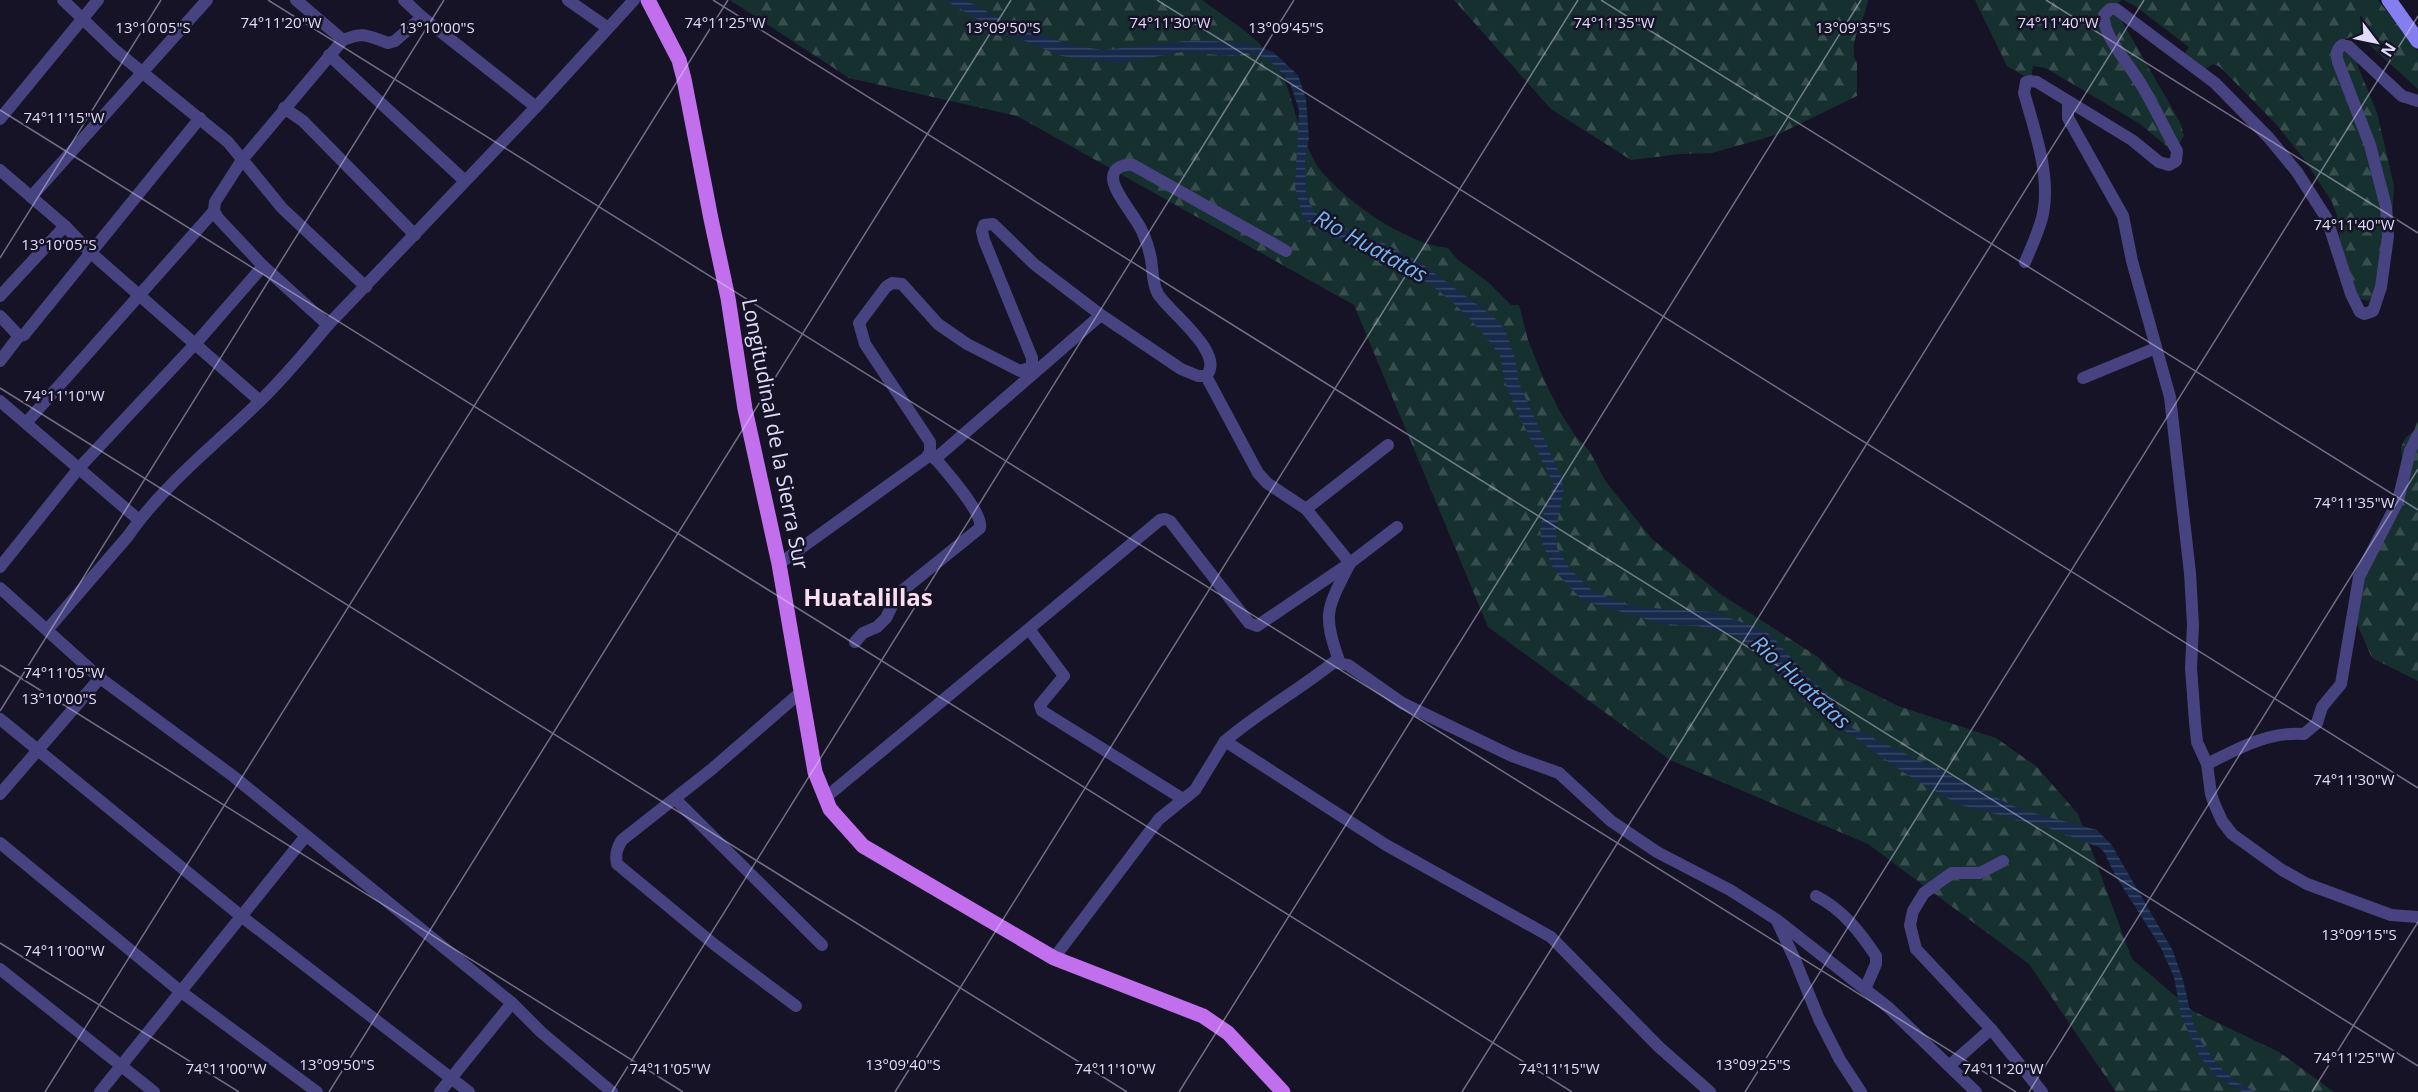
<svg xmlns="http://www.w3.org/2000/svg" width="2418" height="1092" viewBox="0 0 2418 1092" font-family="'Open Sans',sans-serif">
	<style>
		.forest { fill: url(#forest-firs) }
		.water { fill: url(#water-rules) }
		.lines { fill: none; stroke-linecap: round; stroke-linejoin: round }
		.street { stroke: #474380; stroke-width: 12 }
		.secondary { stroke: #847ef0; stroke-width: 15 }
		.primary { stroke: #c26fee; stroke-width: 15 }
		.ticks { fill: none; stroke: #e0dcfb; stroke-width: 1.5; stroke-opacity: 0.45 }
		.labels { text-anchor: middle; stroke-width: 5; stroke-linejoin: round; paint-order: stroke }
		.street-label { font-size: 21px; fill: #e0dcfb; stroke: #171326 }
		.water-label { font-size: 22px; font-style: italic; fill: #76b4ef; stroke: #171326 }
		.quarter-label { font-size: 24px; font-weight: bold; fill: #fbdef0; stroke: #171326 }
		.ticks-label { font-size: 15px; text-anchor: middle; fill: #e0dcfb; stroke: #171326; stroke-width: 5; stroke-linejoin: round; paint-order: stroke }
	</style>
	<defs>
		<pattern id="forest-firs" width="22" height="20" patternUnits="userSpaceOnUse" patternTransform="scale(1.5)"><rect width="22" height="20" fill="#16302f"/><path d="M5 1l3.5 6h-7zM16 11l3.5 6h-7z" fill="#384d4e"/></pattern>
		<pattern id="water-rules" width="6" height="5" patternUnits="userSpaceOnUse" patternTransform="scale(1.5)"><rect width="6" height="5" fill="#172a4b"/><path d="M0 2.5h6" fill="none" stroke="#384866"/></pattern>
	</defs>
	<rect width="100%" height="100%" fill="#171326"/>
	<g class="forest">
		<path d="M730,0H1202C1226,18 1254,34 1272,58C1290,82 1293,113 1304,139C1309,149 1314,163 1321,171C1348,203 1406,244 1448,248L1457,259L1488,282L1511,305H1519L1528,340L1544,380L1559,410L1574,434L1590,452L1606,482L1652,539L1722,595L1818,657L1838,676L1898,706L1996,738L2036,766L2078,814L2132,959L2193,1011L2279,1052L2334,1092H2116L2029,964L1868,844L1670,760L1488,627L1354,305L1017,116L849,78Z"/>
		<path d="M1454,0H1868C1864,24 1852,31 1854,58L1857,61V96L1781,133L1765,138L1712,153L1680,154L1631,160L1551,109Z"/>
		<path d="M1975,0H2122L2113,6L2180,122L2184,136L2178,146L2170,149L2140,124L2046,68L2033,66L2031,80L2007,66Z"/>
		<path d="M2124,0H2378L2418,51V89L2364,40L2352,37L2350,47L2377,113L2394,186L2389,264L2373,296L2368,301L2356,298L2340,240L2337,216L2332,202L2304,159L2276,124L2220,67L2213,64L2200,73L2184,55L2189,47L2135,6Z"/>
		<path d="M2418,420V681L2372,658L2354,617L2356,591L2381,531L2403,469L2401,447L2406,437L2414,431Z"/>
	</g>
	<path class="water" d="M945,0H965L1008,23L1070,45L1103,50L1185,41H1213L1248,44L1273,52L1298,75L1306,99L1309,138L1305,159L1306,195L1314,212L1331,223L1386,244L1422,264L1494,317L1505,330L1515,359L1519,383L1562,479L1563,495L1556,529L1557,548L1570,569L1592,590L1616,601L1638,607L1712,612L1762,629L1772,636L1805,674L1835,701L1852,728L2022,810L2097,830L2111,844L2173,951L2183,980L2193,1023L2201,1041L2216,1063L2236,1082L2256,1092H2242L2216,1076L2201,1058L2181,1016L2174,977L2160,946L2115,875L2104,852L2099,847L2046,827L1957,804L1903,772L1806,703L1757,649L1733,635L1697,626L1662,624L1582,600L1554,570L1542,543L1540,530L1544,512L1554,485C1542,457 1498,386 1502,359C1479,324 1443,289 1405,269C1371,252 1332,242 1303,218L1295,187L1299,110L1291,86L1277,67L1267,59L1259,55L1246,53L1232,56L1182,52L1119,63L1061,56L991,27Z"/>
	<g class="lines">
		<g class="street">
			<path d="M63,0L116,51L228,142L282,208L366,287"/>
			<path d="M296,0L343,40"/>
			<path d="M568,0L608,28"/>
			<path d="M422,17L536,107"/>
			<path d="M329,55L465,181"/>
			<path d="M2068,102V118L2123,216L2132,261L2170,397L2190,573L2193,625L2191,668L2195,722L2197,742L2207,764L2211,794L2214,803L2222,821L2232,834L2282,870L2307,884L2391,915L2418,917"/>
			<path d="M284,108L303,121L415,235"/>
			<path d="M0,119L98,0"/>
			<path d="M0,170L65,226L91,253L260,401"/>
			<path d="M31,197L207,0"/>
			<path d="M2025,262C2031,248 2038,233 2042,218C2052,179 2035,131 2024,93L2026,82L2030,81L2037,82L2132,140L2159,162L2169,165L2176,161L2177,151C2164,128 2153,103 2139,81C2129,64 2102,35 2104,15L2110,9H2116L2215,83L2269,138L2297,172L2327,219L2351,294L2360,312L2364,314L2373,311L2381,287L2388,236L2386,207L2370,145L2338,62C2336,54 2336,50 2342,45H2347L2402,96L2418,101"/>
			<path d="M0,296L65,226"/>
			<path d="M0,316L19,336L24,335L200,118"/>
			<path d="M328,325L263,266L218,218L214,211L215,202L242,160L343,40C365,31 367,36 388,43L395,41L422,17L404,0"/>
			<path d="M0,361L19,336"/>
			<path d="M1206,376L1258,473L1267,483L1306,509L1350,563C1327,609 1322,612 1339,661"/>
			<path d="M2083,378L2156,348"/>
			<path d="M0,401L139,520"/>
			<path d="M26,423L214,211"/>
			<path d="M935,459L1101,315"/>
			<path d="M1306,509L1388,445"/>
			<path d="M779,564L926,458L930,452V442L865,344L859,323L886,287L892,283L902,284L938,324L967,344L1020,371L1032,367V358L984,240L982,231L984,225L993,224L1034,264L1101,315L1181,369L1198,376H1206C1227,354 1168,311 1158,294C1153,285 1153,276 1152,267C1151,255 1147,242 1142,231C1136,217 1113,192 1113,178C1113,167 1124,164 1133,165L1286,251"/>
			<path d="M0,567L79,468L196,343L263,266"/>
			<path d="M0,588L100,678L233,776L512,1003L541,1032L612,1092"/>
			<path d="M1029,629L1064,676L1040,705L1042,711L1183,799"/>
			<path d="M47,630L128,536C164,484 215,445 260,401C285,377 306,351 328,325L536,107L634,0"/>
			<path d="M855,642L863,633L877,627L886,618L898,594L980,528C984,512 941,466 930,452"/>
			<path d="M0,719L241,916L469,1092"/>
			<path d="M1225,741C1259,712 1299,690 1334,662L1348,665L1402,703L1512,756L1559,773L1611,821L1657,852L1730,890L1777,920L1889,1008L1976,1092"/>
			<path d="M2207,764C2237,749 2269,731 2304,734L2317,723L2322,707L2341,684L2359,577L2398,501L2410,451L2418,435"/>
			<path d="M0,794L100,678"/>
			<path d="M825,798L1160,520L1165,519L1170,521L1249,623L1257,626L1350,563L1397,527"/>
			<path d="M675,799L822,945"/>
			<path d="M0,843L180,991L317,1092"/>
			<path d="M2003,861L1980,873H1952L1924,893L1913,911L1910,925L1916,949L1991,1029L2042,1092"/>
			<path d="M1816,896C1842,909 1860,932 1876,956V964L1865,989"/>
			<path d="M1777,921L1795,960L1819,1019L1840,1060L1861,1092"/>
			<path d="M1054,958L1159,819L1195,790L1225,741L1386,845L1551,937L1659,1047L1710,1092"/>
			<path d="M0,969L154,1092"/>
			<path d="M796,1006L715,945L617,864C615,854 617,848 622,840L712,769L801,692"/>
			<path d="M1950,1065L1991,1029"/>
			<path d="M100,1092L305,837"/>
			<path d="M440,1092L512,1003"/>
		</g>
		<path class="secondary" d="M2389,0L2418,41"/>
		<path class="primary" d="M648,0L679,60L684,79L711,219L728,298L745,409L779,564L815,772L830,809L863,846L1054,958L1203,1016L1228,1033L1283,1092"/>
	</g>
	<path class="ticks" d="M268,0L2016,1092M713,0L2418,1066M1157,0L2418,788M1601,0L2418,510M2046,0L2418,233M0,110L1572,1092M0,258L161,0M0,388L1127,1092M0,665L683,1092M0,711L444,0M0,943L239,1092M45,1092L728,0M329,1092L1011,0M612,1092L1294,0M895,1092L1578,0M1179,1092L1861,0M1462,1092L2144,0M1745,1092L2418,16M2029,1092L2418,469M2312,1092L2418,922"/>
	<g class="labels">
		<g class="street-label">
			<text transform="translate(775 434) rotate(79)" y="7">Longitudinal de la Sierra Sur</text>
		</g>
		<g class="water-label">
			<text transform="translate(1371 246) rotate(29)" y="8">Rio Huatatas</text>
			<text transform="translate(1801 682) rotate(43)" y="8">Rio Huatatas</text>
		</g>
		<g class="quarter-label">
			<text x="868" y="606">Huatalillas</text>
		</g>
	</g>
	<g class="ticks-label">
		<text x="2058" y="28">74°11'40"W</text>
		<text x="281" y="28">74°11'20"W</text>
		<text x="725" y="28">74°11'25"W</text>
		<text x="1170" y="28">74°11'30"W</text>
		<text x="1614" y="28">74°11'35"W</text>
		<text x="153" y="33">13°10'05"S</text>
		<text x="437" y="33">13°10'00"S</text>
		<text x="1003" y="33">13°09'50"S</text>
		<text x="1286" y="33">13°09'45"S</text>
		<text x="1853" y="33">13°09'35"S</text>
		<text x="64" y="123">74°11'15"W</text>
		<text x="2354" y="230">74°11'40"W</text>
		<text x="59" y="250">13°10'05"S</text>
		<text x="64" y="401">74°11'10"W</text>
		<text x="2354" y="508">74°11'35"W</text>
		<text x="64" y="678">74°11'05"W</text>
		<text x="59" y="704">13°10'00"S</text>
		<text x="2354" y="785">74°11'30"W</text>
		<text x="2359" y="940">13°09'15"S</text>
		<text x="64" y="956">74°11'00"W</text>
		<text x="2354" y="1063">74°11'25"W</text>
		<text x="337" y="1070">13°09'50"S</text>
		<text x="903" y="1070">13°09'40"S</text>
		<text x="1753" y="1070">13°09'25"S</text>
		<text x="226" y="1074">74°11'00"W</text>
		<text x="670" y="1074">74°11'05"W</text>
		<text x="1115" y="1074">74°11'10"W</text>
		<text x="1559" y="1074">74°11'15"W</text>
		<text x="2003" y="1074">74°11'20"W</text>
	</g>
	<g transform="translate(2376 42) rotate(122)" stroke="#171326" stroke-width="4.5" paint-order="stroke">
	<path d="M0-4.5L10 22L0 15L-10 22Z" fill="#e0dcfb"/>
	<text y="-9" font-size="16" font-weight="bold" text-anchor="middle" fill="#e0dcfb">N</text>
	</g>
</svg>
